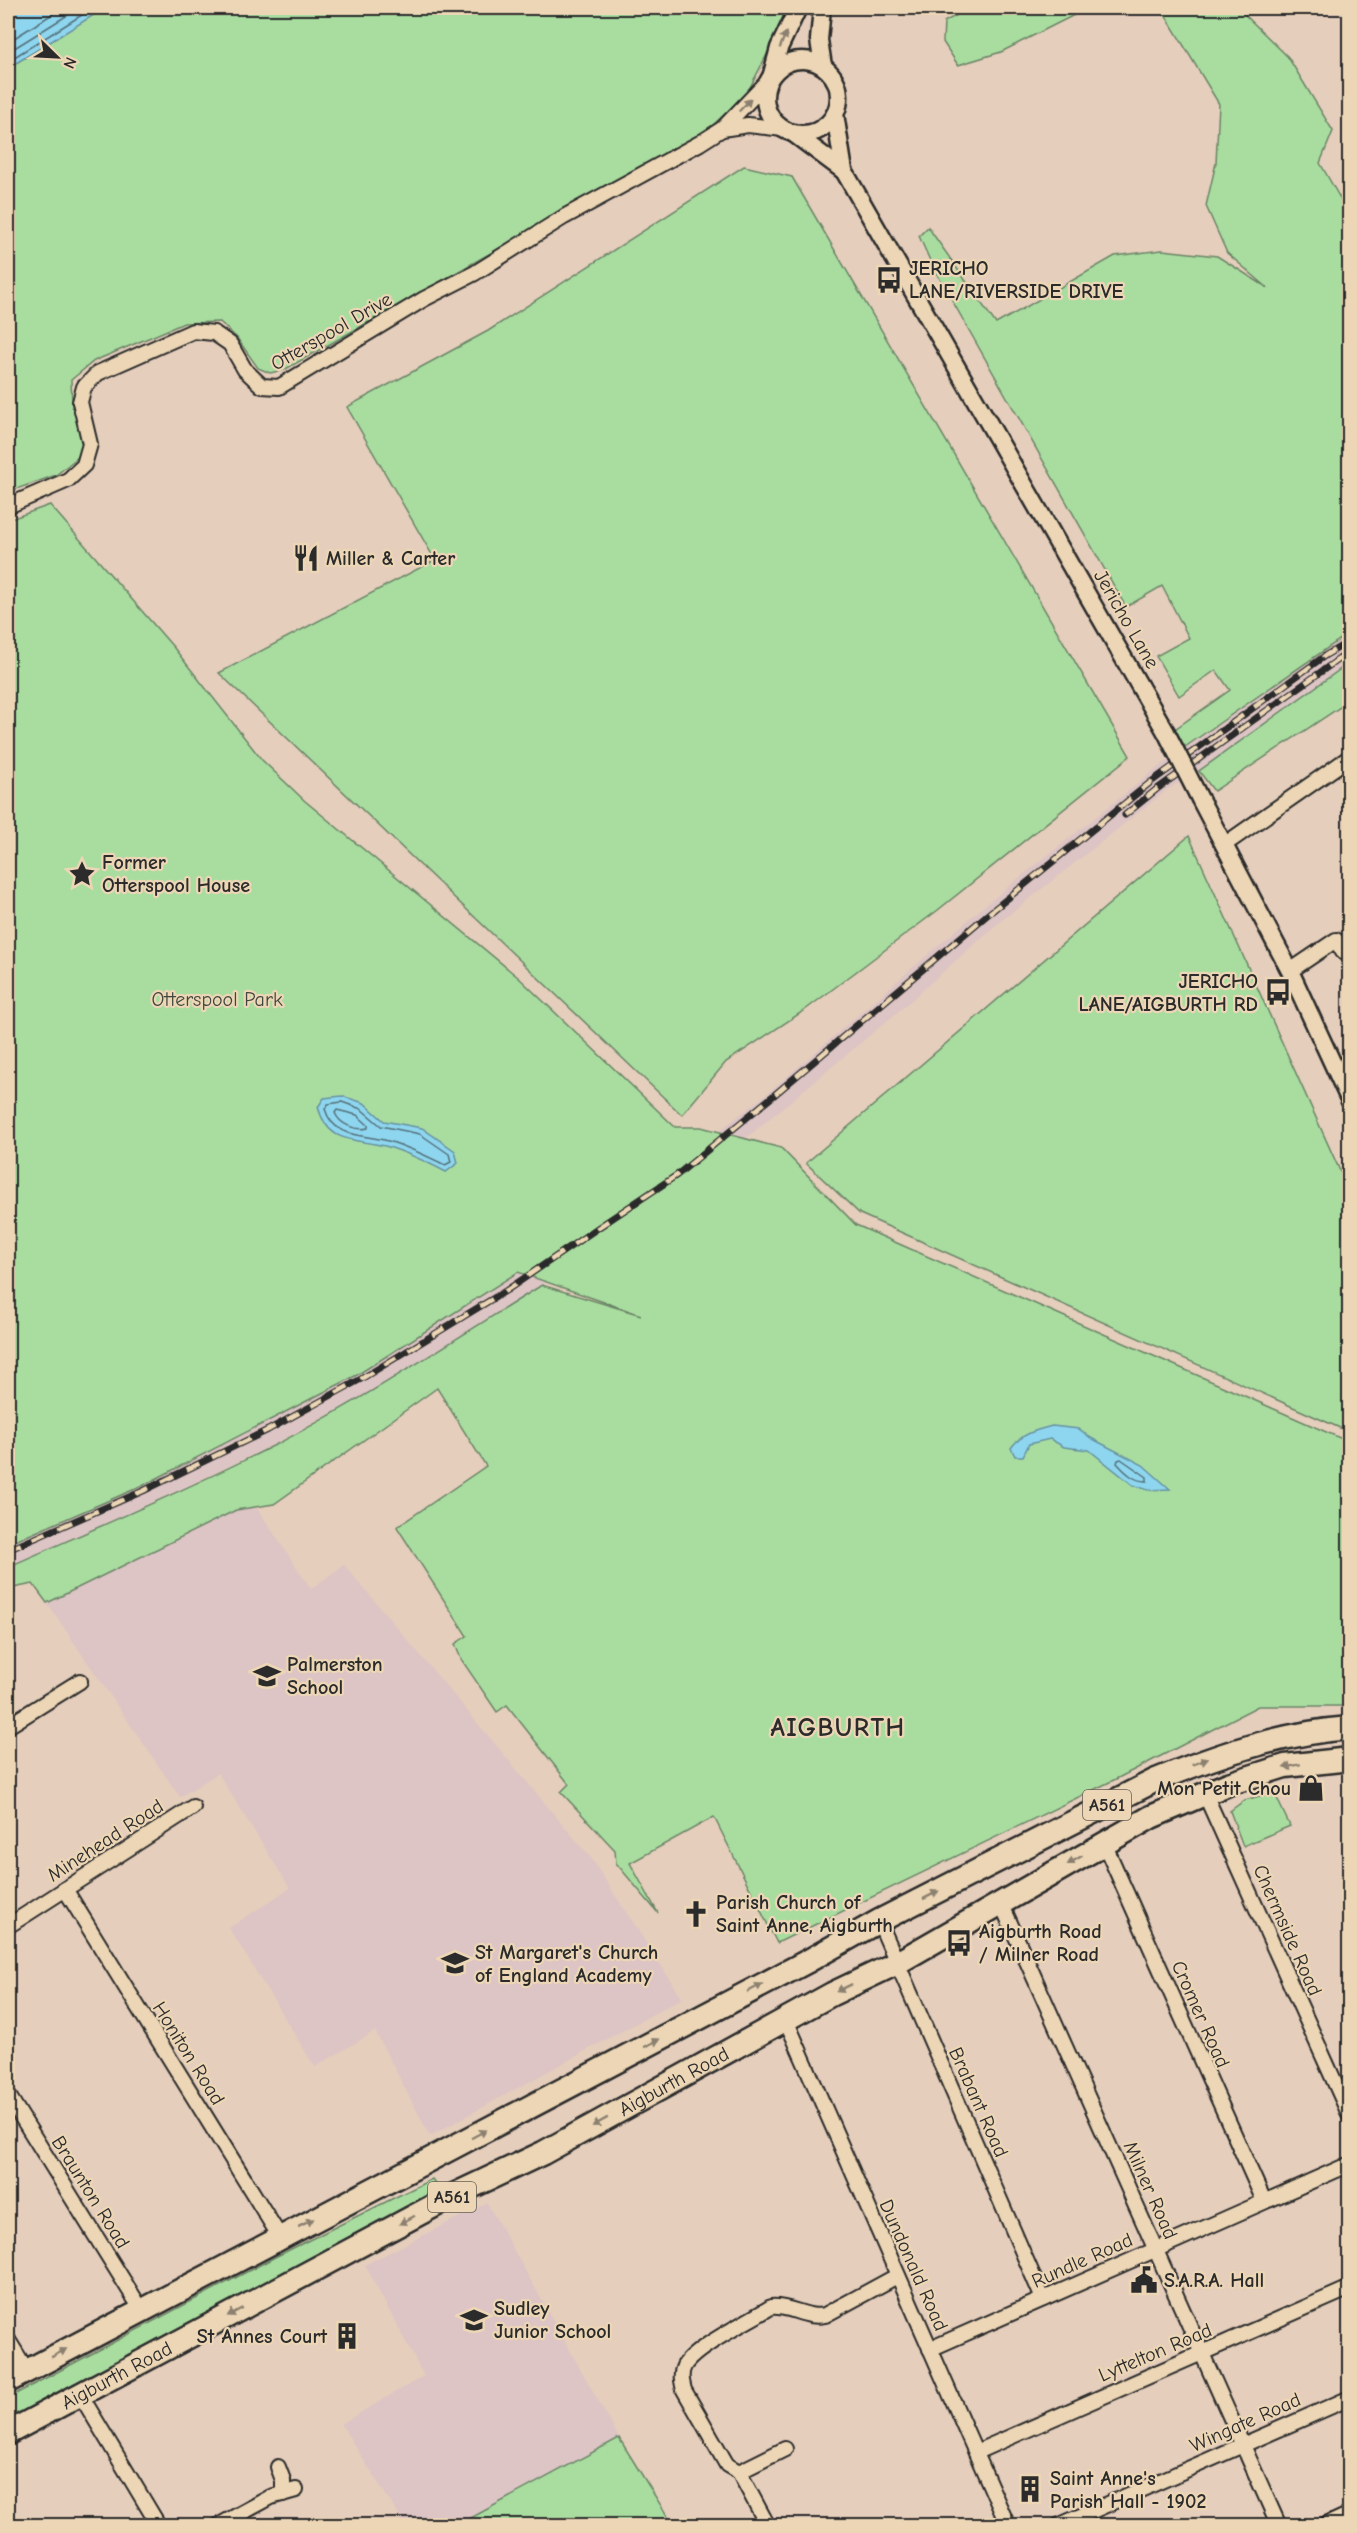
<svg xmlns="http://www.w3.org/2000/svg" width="1357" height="2533" viewBox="0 0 1357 2533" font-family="'Comic Neue',sans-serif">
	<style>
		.built { fill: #ddc4c5 }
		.green { fill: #a9dda0; stroke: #6a8466; stroke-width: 1.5 }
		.water { fill: #8ed6ef; stroke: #6692a1; stroke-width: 1.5 }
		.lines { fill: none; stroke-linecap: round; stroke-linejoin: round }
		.shore { stroke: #536f79; stroke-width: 1.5 }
		.minor-casing { stroke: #2b2b2b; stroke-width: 18 }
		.tertiary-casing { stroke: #2b2b2b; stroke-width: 21 }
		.trunk-casing { stroke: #2b2b2b; stroke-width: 27 }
		.minor { stroke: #ecd6b5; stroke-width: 14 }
		.tertiary { stroke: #ecd6b5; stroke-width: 16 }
		.trunk { stroke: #ecd6b5; stroke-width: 22 }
		.rail-casing { stroke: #2b2b2b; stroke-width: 7 }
		.rail { stroke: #ecd6b5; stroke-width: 4.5; stroke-dasharray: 14; stroke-linecap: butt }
		.tertiary-bridge-casing { stroke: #2b2b2b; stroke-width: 21; stroke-linecap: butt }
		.tertiary-bridge { stroke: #ecd6b5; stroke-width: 16 }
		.oneway { fill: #8c8070 }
		.labels { text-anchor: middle; stroke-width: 4.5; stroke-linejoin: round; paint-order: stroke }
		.shield { fill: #ecd6b5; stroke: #655e54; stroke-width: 1.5 }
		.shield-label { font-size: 18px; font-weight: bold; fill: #2b2b2b }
		.poi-label { font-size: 20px; font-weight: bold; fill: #2b2b2b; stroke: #ecd6b5; text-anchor: start }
		.street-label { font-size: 20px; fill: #2b2b2b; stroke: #ecd6b5 }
		.park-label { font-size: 20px; fill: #3e463d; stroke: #ecd6b5 }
		.district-label { font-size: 26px; font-weight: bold; letter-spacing: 1.5px; fill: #2b2b2b; stroke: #ecd6b5 }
	</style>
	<rect width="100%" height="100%" fill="#e5cebc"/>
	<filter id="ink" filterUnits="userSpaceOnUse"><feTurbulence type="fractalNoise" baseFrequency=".0167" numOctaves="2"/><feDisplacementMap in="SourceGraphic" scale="12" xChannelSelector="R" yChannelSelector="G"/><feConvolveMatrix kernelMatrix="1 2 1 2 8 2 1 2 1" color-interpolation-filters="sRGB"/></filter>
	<g filter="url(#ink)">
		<g class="built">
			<path d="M1349,633V663L1199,771L1168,789L996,925L900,1010L687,1187L542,1285L374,1390L273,1445L149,1505L8,1567V1544L142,1486L357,1375L655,1181L768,1093L983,907L1156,769Z"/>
			<path d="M256,1507L311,1589L344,1565L590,1857L682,1998L430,2136L375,2031L315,2067L229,1928L290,1888L218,1773L180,1797L47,1603L236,1510Z"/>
			<path d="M487,2203L619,2438L673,2525H405L341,2424L424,2376L365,2265Z"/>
		</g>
		<g class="green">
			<path d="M104,8H791L746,95L706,131L284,370L270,373L258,368L237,338L220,322L184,323L94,361L71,380L72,404L84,440L78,457L56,475L8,492V68Z"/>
			<path d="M970,8H1088L1001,52L958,65L943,42L944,22Z"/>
			<path d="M1153,8H1238L1288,57L1333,131L1320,163L1350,216L1349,633L1185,747L1175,729L1230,690L1216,670L1179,696L1156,656L1189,638L1162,586L1126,607L932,265L919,236L928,227L996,324L1115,256L1162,250L1217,256L1268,288L1227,253L1206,206L1216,163L1219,104L1166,16Z"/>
			<path d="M744,166L792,177L1130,756L938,910L805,1010L726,1062L682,1115L219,673L435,560L347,407L488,331Z"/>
			<path d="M50,505L174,648L262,760L305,801L519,978L675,1127H701L781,1148L856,1225L1349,1442V1706H1258L1120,1777L777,1943L714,1817L630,1863L658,1913L616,1863L615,1850L561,1792L569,1784L507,1705L497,1712L461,1659L455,1644L467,1636L397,1527L486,1466L437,1388L274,1504L236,1510L47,1603L33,1584L8,1589V1567C96,1528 186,1490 273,1446C366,1398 454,1340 542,1285L641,1315L518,1272L357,1375L142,1486L8,1544V520Z"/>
			<path d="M1349,663V701L1214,791L1199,771Z"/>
			<path d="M1189,836L1349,1191V1432L860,1214L806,1163Z"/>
			<path d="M1274,1792L1290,1826L1243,1846L1230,1811L1245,1800Z"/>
			<path d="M432,2179L445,2197L8,2427V2398L275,2257Z"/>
			<path d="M619,2438L673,2525H458Z"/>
		</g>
		<g class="water">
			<path d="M8,8H105L8,68Z"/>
			<path d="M342,1096L364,1103L384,1121L422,1128L455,1151L458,1163L446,1172C427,1162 406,1152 385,1146C353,1138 329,1145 318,1107L324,1098Z"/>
			<path d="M1052,1426L1079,1429L1091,1438L1143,1465L1170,1489L1148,1490L1133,1485L1089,1450L1064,1447L1050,1439L1029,1444L1023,1456H1015L1011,1448C1021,1434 1036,1430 1052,1426Z"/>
		</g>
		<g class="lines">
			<g class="shore">
				<path d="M8,42L62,8"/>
				<path d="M8,52L79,8"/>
				<path d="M8,61L93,8"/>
				<path d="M342,1102L361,1109L381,1126L420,1134L449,1154L451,1162L445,1165C427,1156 408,1147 388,1141C363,1134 334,1139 325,1109L328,1104Z"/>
				<path d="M337,1110L357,1115L368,1125V1128C356,1131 340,1125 335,1113Z"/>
				<path d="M1121,1459L1147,1477V1481C1135,1482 1125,1472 1117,1463L1118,1460Z"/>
			</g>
			<defs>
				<g id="minor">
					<path d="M722,129L748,125L783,129"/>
					<path d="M8,506L68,480L84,465L90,444L80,402L84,387L98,373L193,331L214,333L230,344L245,370L262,386L279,387L424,299L475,273L564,217L700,143L722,129L768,81"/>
					<path d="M1224,845L1350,757"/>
					<path d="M1290,971L1336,940L1343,952"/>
					<path d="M8,1726L80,1681"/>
					<path d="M1205,1794L1350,2116"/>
					<path d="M1104,1843L1264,2201"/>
					<path d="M65,1889L280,2237"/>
					<path d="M1001,1903L1279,2526"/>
					<path d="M879,1921L1043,2299"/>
					<path d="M8,1926L193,1807"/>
					<path d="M786,2020L1008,2526"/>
					<path d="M8,2095L141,2309"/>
					<path d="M8,2340L27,2371"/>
					<path d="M930,2349L1350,2164"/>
					<path d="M80,2394L159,2526"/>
					<path d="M976,2452L1350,2288"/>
					<path d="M278,2467L283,2480V2494"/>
					<path d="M739,2472L785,2449"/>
					<path d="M218,2526L271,2497L296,2490"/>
					<path d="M768,2526L739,2472L727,2465L684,2390C682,2382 680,2374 684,2366C695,2347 751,2320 771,2307C790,2305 806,2319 825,2315L897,2276"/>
					<path d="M1058,2526L1350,2398"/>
					<path d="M1324,2526L1350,2514"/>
				</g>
				<g id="tertiary">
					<path d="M822,8L819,40L823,66"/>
					<circle cx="802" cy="97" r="37"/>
					<path d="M772,74L779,48L798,8"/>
					<path d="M835,114L844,171L1166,732"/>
					<path d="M793,133L844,171"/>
					<path d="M1200,799L1290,971L1350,1101"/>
				</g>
				<g id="trunk">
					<path d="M8,2381L808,1961L879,1921L1154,1781C1217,1755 1281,1733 1350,1728"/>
					<path id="s1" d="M8,2433L456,2194L543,2153L832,1994L897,1963L1151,1817L1228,1784L1285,1766L1350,1759"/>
				</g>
			</defs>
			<use href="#minor" class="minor-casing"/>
			<use href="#tertiary" class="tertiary-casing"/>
			<use href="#trunk" class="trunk-casing"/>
			<use href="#minor" class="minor"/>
			<use href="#tertiary" class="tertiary"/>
			<use href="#trunk" class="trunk"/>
			<defs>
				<g id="rail">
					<path d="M1125,815L1157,789L1350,651"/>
					<path d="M8,1550L143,1491L268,1430L361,1379L507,1290L599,1227L677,1175L773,1096L987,915L1151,782L1326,655L1350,641"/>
				</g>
			</defs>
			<use href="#rail" class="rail-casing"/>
			<use href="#rail" class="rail"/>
			<defs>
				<path id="tertiary-bridge" d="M1166,732L1200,799"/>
			</defs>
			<use href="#tertiary-bridge" class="tertiary-bridge-casing"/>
			<use href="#tertiary-bridge" class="tertiary-bridge"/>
		</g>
		<defs><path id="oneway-solid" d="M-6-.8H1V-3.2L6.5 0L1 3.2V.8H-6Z" transform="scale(1.5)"/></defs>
		<g class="oneway">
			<use href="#oneway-solid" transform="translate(783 40) rotate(-68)"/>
			<use href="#oneway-solid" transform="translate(745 105) rotate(-46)"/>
			<use href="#oneway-solid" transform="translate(1200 1762) rotate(-21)"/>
			<use href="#oneway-solid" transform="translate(1292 1766) rotate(168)"/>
			<use href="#oneway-solid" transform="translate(1075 1860) rotate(150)"/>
			<use href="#oneway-solid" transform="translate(931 1895) rotate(-27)"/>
			<use href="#oneway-solid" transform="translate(755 1988) rotate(-28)"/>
			<use href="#oneway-solid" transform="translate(844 1988) rotate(154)"/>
			<use href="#oneway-solid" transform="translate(652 2043) rotate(-28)"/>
			<use href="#oneway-solid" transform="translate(600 2122) rotate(151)"/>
			<use href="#oneway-solid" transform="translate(479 2134) rotate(-28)"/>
			<use href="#oneway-solid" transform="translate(407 2220) rotate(152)"/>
			<use href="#oneway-solid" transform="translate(306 2223) rotate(-27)"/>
			<use href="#oneway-solid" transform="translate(235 2312) rotate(152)"/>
			<use href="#oneway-solid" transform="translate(59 2353) rotate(-29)"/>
		</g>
	</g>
	<defs>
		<symbol id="bus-bare" viewBox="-9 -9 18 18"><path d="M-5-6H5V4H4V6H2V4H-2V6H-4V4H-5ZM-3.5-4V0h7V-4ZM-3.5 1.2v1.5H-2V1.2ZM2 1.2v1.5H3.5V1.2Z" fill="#2b2b2b" stroke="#ecd6b5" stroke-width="2.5" paint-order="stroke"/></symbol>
		<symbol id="restaurant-bare" viewBox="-9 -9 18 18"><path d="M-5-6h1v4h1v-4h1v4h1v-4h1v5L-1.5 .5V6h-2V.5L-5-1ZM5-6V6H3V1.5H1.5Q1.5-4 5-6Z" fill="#2b2b2b" stroke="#ecd6b5" stroke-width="2.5" paint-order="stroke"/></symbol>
		<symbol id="sight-bare" viewBox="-9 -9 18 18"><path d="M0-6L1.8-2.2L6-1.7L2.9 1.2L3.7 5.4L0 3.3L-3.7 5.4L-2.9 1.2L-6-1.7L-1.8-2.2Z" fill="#2b2b2b" stroke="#ecd6b5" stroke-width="2.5" paint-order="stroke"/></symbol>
		<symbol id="school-bare" viewBox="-9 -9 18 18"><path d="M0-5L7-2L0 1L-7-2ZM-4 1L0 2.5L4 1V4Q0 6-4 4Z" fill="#2b2b2b" stroke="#ecd6b5" stroke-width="2.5" paint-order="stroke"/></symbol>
		<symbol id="shop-bare" viewBox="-9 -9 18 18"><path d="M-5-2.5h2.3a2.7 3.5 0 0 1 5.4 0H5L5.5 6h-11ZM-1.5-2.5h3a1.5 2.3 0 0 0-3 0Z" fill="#2b2b2b" stroke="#ecd6b5" stroke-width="2.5" paint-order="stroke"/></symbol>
		<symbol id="church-bare" viewBox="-9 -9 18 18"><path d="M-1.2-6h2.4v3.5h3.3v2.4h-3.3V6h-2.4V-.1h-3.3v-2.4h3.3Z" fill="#2b2b2b" stroke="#ecd6b5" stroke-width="2.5" paint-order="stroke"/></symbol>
		<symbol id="civic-bare" viewBox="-9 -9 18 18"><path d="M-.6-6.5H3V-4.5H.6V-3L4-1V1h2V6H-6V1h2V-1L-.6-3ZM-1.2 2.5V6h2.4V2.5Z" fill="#2b2b2b" stroke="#ecd6b5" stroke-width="2.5" paint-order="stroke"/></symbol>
		<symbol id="building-bare" viewBox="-9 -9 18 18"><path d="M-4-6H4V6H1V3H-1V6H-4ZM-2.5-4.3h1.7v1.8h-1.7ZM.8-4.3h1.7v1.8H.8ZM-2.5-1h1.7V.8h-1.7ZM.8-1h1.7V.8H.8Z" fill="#2b2b2b" stroke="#ecd6b5" stroke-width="2.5" paint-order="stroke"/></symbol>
	</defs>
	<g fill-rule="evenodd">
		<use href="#bus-bare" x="870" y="261" width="38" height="38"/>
		<use href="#restaurant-bare" x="287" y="539" width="38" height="38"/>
		<use href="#sight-bare" x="63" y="855" width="38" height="38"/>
		<use href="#bus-bare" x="1259" y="973" width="38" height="38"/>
		<use href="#school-bare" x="248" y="1657" width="38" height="38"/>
		<use href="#shop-bare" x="1292" y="1769" width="38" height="38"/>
		<use href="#church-bare" x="677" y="1895" width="38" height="38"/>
		<use href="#bus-bare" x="940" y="1924" width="38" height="38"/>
		<use href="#school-bare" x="436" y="1944" width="38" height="38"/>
		<use href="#civic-bare" x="1125" y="2261" width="38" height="38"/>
		<use href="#school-bare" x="455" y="2301" width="38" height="38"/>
		<use href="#building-bare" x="328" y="2317" width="38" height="38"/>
		<use href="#building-bare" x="1011" y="2470" width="38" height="38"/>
	</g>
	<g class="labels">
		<g class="shield">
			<rect x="1083" y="1790" width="48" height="30" rx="4.5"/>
			<rect x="428" y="2182" width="48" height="30" rx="4.5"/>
		</g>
		<g class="shield-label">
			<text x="1107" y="1811">A561</text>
			<text x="452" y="2203">A561</text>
		</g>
		<g class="poi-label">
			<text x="909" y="275">JERICHO<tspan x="909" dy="23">LANE/RIVERSIDE DRIVE</tspan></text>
			<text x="326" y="565">Miller &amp; Carter</text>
			<text x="102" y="869">Former<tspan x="102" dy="23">Otterspool House</tspan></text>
			<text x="1258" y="988" text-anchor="end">JERICHO<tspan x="1258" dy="23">LANE/AIGBURTH RD</tspan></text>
			<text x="287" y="1671">Palmerston<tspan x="287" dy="23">School</tspan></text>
			<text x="1291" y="1795" text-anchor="end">Mon Petit Chou</text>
			<text x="716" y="1909">Parish Church of<tspan x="716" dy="23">Saint Anne, Aigburth</tspan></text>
			<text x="979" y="1938">Aigburth Road<tspan x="979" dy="23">/ Milner Road</tspan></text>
			<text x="475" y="1959">St Margaret's Church<tspan x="475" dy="23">of England Academy</tspan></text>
			<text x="1164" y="2287">S.A.R.A. Hall</text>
			<text x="494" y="2315">Sudley<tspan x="494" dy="23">Junior School</tspan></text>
			<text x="327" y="2343" text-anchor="end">St Annes Court</text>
			<text x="1050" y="2485">Saint Anne's<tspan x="1050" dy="23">Parish Hall - 1902</tspan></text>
		</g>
		<g class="street-label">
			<text transform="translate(331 331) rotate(-30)" y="7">Otterspool Drive</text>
			<text transform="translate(1127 619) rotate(60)" y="7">Jericho Lane</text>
			<text transform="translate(105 1840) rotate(-33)" y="7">Minehead Road</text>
			<text transform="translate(1288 1930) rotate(66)" y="7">Chermside Road</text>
			<text transform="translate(1201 2014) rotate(66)" y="7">Cromer Road</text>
			<text transform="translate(189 2053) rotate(58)" y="7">Honiton Road</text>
			<text dy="7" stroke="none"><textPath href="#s1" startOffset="753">Aigburth Road</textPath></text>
			<text transform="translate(979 2102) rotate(66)" y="7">Brabant Road</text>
			<text transform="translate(1151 2190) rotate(66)" y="7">Milner Road</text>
			<text transform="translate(91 2192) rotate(58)" y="7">Braunton Road</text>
			<text transform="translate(1082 2260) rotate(-24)" y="7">Rundle Road</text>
			<text transform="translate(914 2265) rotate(66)" y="7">Dundonald Road</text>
			<text transform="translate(1155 2352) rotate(-23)" y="7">Lyttelton Road</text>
			<text dy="7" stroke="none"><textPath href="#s1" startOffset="123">Aigburth Road</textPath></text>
			<text transform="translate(1245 2422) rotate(-24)" y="7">Wingate Road</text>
		</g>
		<g class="park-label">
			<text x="217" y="1006">Otterspool Park</text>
		</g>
		<g class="district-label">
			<text x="838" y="1736">AIGBURTH</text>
		</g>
	</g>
	<rect width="1357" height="2533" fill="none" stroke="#ecd6b5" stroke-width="30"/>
	<rect x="15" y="15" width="1327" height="2503" fill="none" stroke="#2b2b2b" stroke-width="2" filter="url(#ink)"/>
	<g transform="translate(57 57) rotate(114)" stroke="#ecd6b5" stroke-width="4.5" paint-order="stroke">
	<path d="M0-4.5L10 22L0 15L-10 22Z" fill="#2b2b2b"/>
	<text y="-9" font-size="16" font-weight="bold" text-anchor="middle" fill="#2b2b2b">N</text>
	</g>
</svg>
